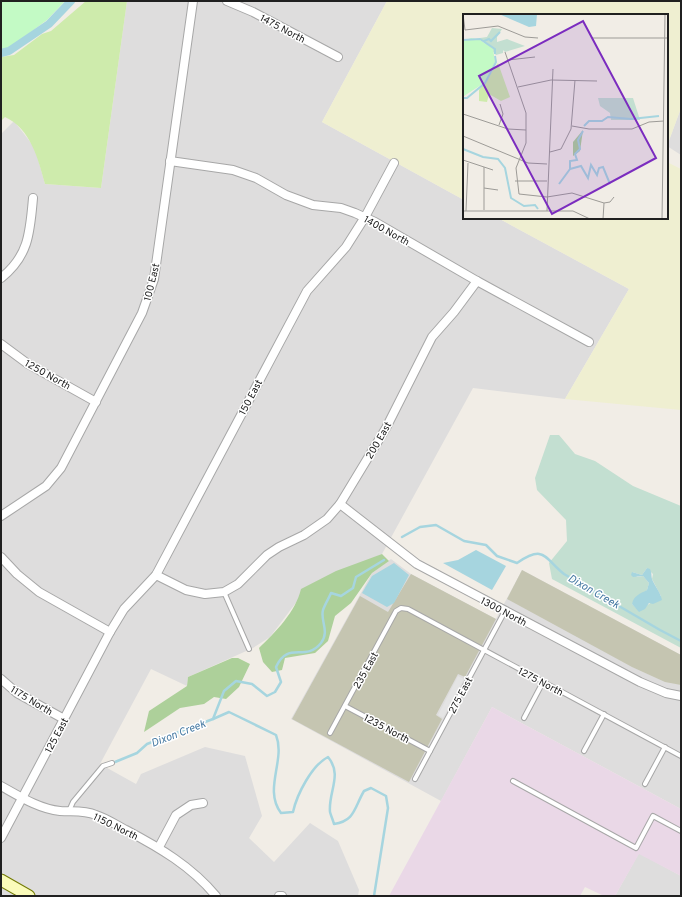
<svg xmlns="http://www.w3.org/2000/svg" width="682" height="897" viewBox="0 0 682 897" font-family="Overpass,sans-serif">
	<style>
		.residential { fill: #dedddd }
		.industrial { fill: #ead8e7 }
		.construction { fill: #c5c5b1 }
		.farmland { fill: #efefd1 }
		.grass { fill: #ceebac }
		.forest { fill: #add09a }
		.wetland { fill: #c3dfd1; fill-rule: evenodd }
		.park { fill: #c3fac5 }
		.parking { fill: #e4e4e4 }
		.water { fill: #a6d5df }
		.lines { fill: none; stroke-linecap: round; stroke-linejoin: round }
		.stream { stroke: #a6d5df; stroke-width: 2.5 }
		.canal { stroke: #a6d5df; stroke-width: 8 }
		.lane-casing { stroke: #a7a7a7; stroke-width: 6 }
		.street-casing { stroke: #a7a7a7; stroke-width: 10 }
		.secondary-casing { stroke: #737b03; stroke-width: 13 }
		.lane { stroke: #fff; stroke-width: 4 }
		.street { stroke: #fff; stroke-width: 8 }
		.secondary { stroke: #fafbba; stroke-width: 11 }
		.labels { text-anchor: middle; stroke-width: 3; stroke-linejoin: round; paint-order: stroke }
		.street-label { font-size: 10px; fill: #202020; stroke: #fff }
		.water-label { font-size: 11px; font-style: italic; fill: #4478a2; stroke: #fff }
		.inset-river { fill: none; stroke: #a6d5df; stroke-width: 2 }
		.inset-road { fill: none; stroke: #9d9b97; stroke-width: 1 }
		.view { fill: #7b2cbf; fill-opacity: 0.15; stroke: #7b2cbf; stroke-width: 2 }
		.inset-edge { fill: none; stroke: #202020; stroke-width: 2 }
	</style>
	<rect width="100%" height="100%" fill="#f1ede6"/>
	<g class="residential">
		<path d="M127,1H387L322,122L464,200V218H498L629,289L565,399L473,388L382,554L298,600L270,637L253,648L188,677L187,686L151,669L100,764L136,784L141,774L205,747L245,756L262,816L249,838L274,862L310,823L338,841L359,890L358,896H1V134L14,121L35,148L45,184L101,188Z"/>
		<path d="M681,108V155L667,146Z"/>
		<path d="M391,559L411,574L496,619L522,570L681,655V809L492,707L441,801L291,719L372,573Z"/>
		<path d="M639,853L681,876V896H615Z"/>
	</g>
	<path class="industrial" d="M492,707L681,809V876L639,854L615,896H604L585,887L580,896H389Z"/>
	<g class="construction">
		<path d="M522,570L681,655V685L665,682L632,667L507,599Z"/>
		<path d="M411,574L496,619L465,677L458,674L436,715L442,719L409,782L292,719L360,596L388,612Z"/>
	</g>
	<g class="farmland">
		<path d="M387,1H681V108L667,146V15H464V200L322,122Z"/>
		<path d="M667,162L681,169V410L565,399L629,289L498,218H667Z"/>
	</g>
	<path class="grass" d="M86,1H127L101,188L45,184C38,159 31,129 5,117L1,121V57L14,55L42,34L51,31Z"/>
	<g class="forest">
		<path d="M382,554L389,561L372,573L351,603L335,616L328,641L315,653L285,658L282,670L272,672L263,662L259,648C275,633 296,611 301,589L336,571Z"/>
		<path d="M232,658H238L250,664L239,687L226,699L214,697L204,704L180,708L144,732L149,711L187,686L188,677Z"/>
	</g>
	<path class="wetland" d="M550,435H559L575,454L595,461L633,486L681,506V648L552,579L549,563L567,541L566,520L537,490L535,478ZM647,568L653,574L652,579L661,596L646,606L636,608L632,604L647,590L649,583L643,576L637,577L632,572L642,575Z"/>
	<path class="park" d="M1,1H65L47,20L9,48L1,50Z"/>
	<path class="parking" d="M458,676L464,679L443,718L438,715Z"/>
	<g class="water">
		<path d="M476,550L506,566L492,590L443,563L458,560Z"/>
		<path d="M394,563L409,575L394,603L387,607L362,593L372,576Z"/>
		<path d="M647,568L650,569C652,573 651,575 652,579C654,585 660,591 662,600L653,604L649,603L645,609L639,612L632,604C634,595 640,594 647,590L649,583L643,576L633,577L631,575L632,572L642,575Z"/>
	</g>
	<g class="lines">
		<g class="stream">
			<path d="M402,537L420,527L436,525L464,541L486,545L497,556L517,563C545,544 544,558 564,574L660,630L681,641"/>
			<path d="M213,719L229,712L276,735C286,760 263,789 281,813L293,812C297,794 312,765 328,757C343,775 328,792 330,812C331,816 333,820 334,824C355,821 354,808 364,791L371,788L386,796L388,808L374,896"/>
			<path d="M115,762L137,753L147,744L213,719L224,691L236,681L252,684L267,696L275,692L281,682L276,667C288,640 305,663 321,643C330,631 320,621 323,610C325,604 329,598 331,593L341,596L353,588L356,577L384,560"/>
		</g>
		<path class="canal" d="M1,53L9,51L49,24L71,1"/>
		<defs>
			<g id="lane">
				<path d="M224,592L249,649"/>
				<path d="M345,706L430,751"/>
				<path d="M524,718L543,682"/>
				<path d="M330,733L396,611L401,608L408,609L681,756"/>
				<path d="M584,751L604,714"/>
				<path d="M415,779L505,611"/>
				<path d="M513,781L636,848L653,816L681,831"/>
				<path d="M645,784L665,747"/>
				<path d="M69,811L73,802L103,766L112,763"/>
			</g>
			<g id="street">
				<path d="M227,1L253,12L338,57"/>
				<path d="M170,161L233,170L256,178L286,195L313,205L341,208L355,213L375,222L477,281L589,342"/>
				<path d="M1,278C29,256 30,232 33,198"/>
				<path d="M1,344L28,364L96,402"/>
				<path d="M340,504L417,564L640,682L666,693L681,696"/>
				<path d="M1,516L46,486L61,468L142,313L154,279L193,1"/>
				<path d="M1,557L17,574L39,592L110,632"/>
				<path d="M156,575L186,590L205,594L224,592L238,584L267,555L279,547L304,535L327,519L340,504L386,428L432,337L454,312L477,281"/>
				<path d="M1,679L17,693L64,719"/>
				<path d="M1,786C19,796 39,809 60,811C72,812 84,810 96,815C106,818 116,825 126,830C160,848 191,866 216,896"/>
				<path d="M1,838L110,632L124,609L156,575L307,291L346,247L365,217L394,163"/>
				<path d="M159,847L176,815L191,805L203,803"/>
				<path d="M279,896H282"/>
			</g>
			<path id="secondary" d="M1,880L29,896"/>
		</defs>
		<use href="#lane" class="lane-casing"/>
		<use href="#street" class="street-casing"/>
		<use href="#secondary" class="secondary-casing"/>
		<use href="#lane" class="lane"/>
		<use href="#street" class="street"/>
		<use href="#secondary" class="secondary"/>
	</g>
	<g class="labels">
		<g class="street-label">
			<text transform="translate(283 28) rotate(28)" y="4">1475 North</text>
			<text transform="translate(387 230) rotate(29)" y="4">1400 North</text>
			<text transform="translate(151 282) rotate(-76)" y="4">100 East</text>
			<text transform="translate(48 374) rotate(29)" y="4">1250 North</text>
			<text transform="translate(250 397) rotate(-62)" y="4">150 East</text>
			<text transform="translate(378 440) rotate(-60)" y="4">200 East</text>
			<text transform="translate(504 611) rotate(28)" y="4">1300 North</text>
			<text transform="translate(365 670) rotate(-61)" y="4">235 East</text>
			<text transform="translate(541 681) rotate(28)" y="4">1275 North</text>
			<text transform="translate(460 695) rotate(-62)" y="4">275 East</text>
			<text transform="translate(32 700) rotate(31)" y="4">1175 North</text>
			<text transform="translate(387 728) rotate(28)" y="4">1235 North</text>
			<text transform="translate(56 735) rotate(-62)" y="4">125 East</text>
			<text transform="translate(116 826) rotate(26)" y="4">1150 North</text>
		</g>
		<g class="water-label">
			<text transform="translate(594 591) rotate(30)" y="4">Dixon Creek</text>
			<text transform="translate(178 733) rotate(-21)" y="4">Dixon Creek</text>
		</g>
	</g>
	<g transform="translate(463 14)">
		<rect width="205" height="205" fill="#f1ede6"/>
		<path d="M35,49L47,83L38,87L26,80L24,88L16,87V76Z" fill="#ceebac"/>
		<path d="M120,116L117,137L110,142V128Z" fill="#add09a"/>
		<path d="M29,14L39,15L34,23V28L44,25L62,32L42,38L40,36V39L33,41L17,24L24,23ZM135,84H170L177,106H148L147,99L137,92Z" fill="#c3dfd1"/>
		<path d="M8,24L17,26L30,35L32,48L21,69L1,82L0,27Z" fill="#c3fac5"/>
		<path d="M36,0H74L73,12L66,13Z" fill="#a6d5df"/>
		<path class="inset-river" d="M0,26L17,25L32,35V40M21,27L26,25L28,27L37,18M0,84H4L22,69L33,48L32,42M121,112L126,107H139L145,103L168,105L196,102M0,135L20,143L35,145L42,154L48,184L61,192L72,191L75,195M107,155L118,152L125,164L128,151L134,161L136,154L140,153L147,170M96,170L107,155V147L114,146L112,140L117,135L115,126L120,117"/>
		<path class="inset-road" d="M0,0L2,16L35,12L62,23L75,24M129,24H205M42,38L63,99V129L53,154L56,180L84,183L109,179L141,189L147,188L151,183M45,46L72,43M55,73L88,66L134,67M0,100L45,115L63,116M36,111L40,100L37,90M109,112L126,115H169L186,108L201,107M0,122L65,149L84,150M87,138L98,135L108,115L112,66M0,146L30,156M52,167H84M21,174L35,176M21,196V153M0,197H110L127,205M3,197L5,149M84,197L90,55M140,205L141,189M199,205L202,0"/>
		<path class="view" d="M120,7L193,144L89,200L16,62Z"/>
		<rect width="205" height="205" class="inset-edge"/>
	</g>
	<rect width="682" height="897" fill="none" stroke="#202020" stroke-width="4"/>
</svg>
